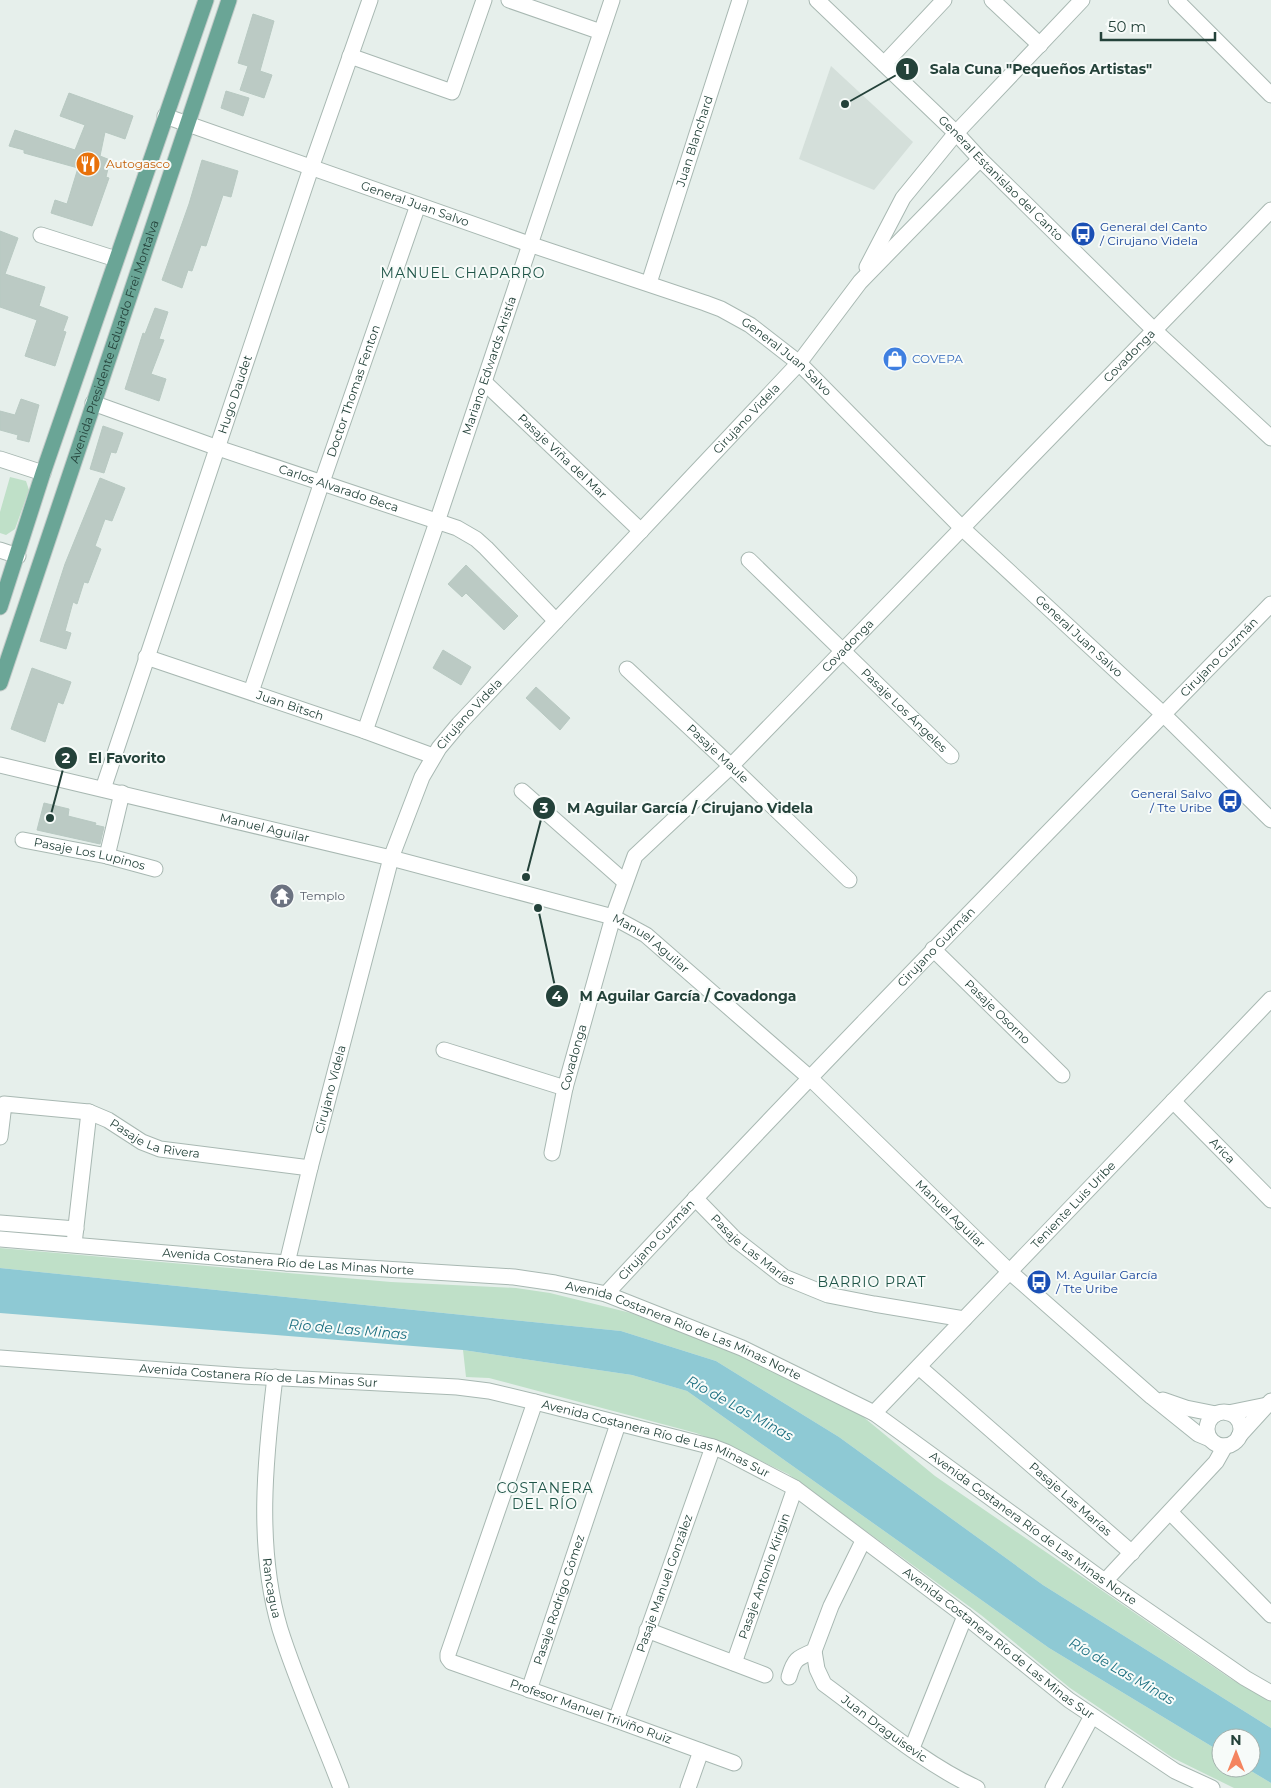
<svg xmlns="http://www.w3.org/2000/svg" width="1271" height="1788" viewBox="0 0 1271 1788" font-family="Montserrat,sans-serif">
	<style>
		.built { fill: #d4dfda }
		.green { fill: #bfe0c8 }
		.water { fill: #8ec9d4 }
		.building { fill: #bbcac4; stroke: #b8c9c2 }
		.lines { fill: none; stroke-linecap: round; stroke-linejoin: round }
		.minor-casing { stroke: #a8b8b2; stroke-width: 17 }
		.major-casing { stroke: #c2cac8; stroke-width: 17 }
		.minor { stroke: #fff; stroke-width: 15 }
		.major { stroke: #6aa596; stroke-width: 15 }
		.labels { text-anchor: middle; stroke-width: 4; stroke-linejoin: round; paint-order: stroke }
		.street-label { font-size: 12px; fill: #24423a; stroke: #f7fbf9 }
		.food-label { font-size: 12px; fill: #c56008; stroke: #f7fbf9; text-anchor: start }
		.transit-label { font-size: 12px; fill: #164399; stroke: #f7fbf9; text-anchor: start }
		.shop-label { font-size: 12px; fill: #366cbe; stroke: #f7fbf9; text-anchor: start }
		.worship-label { font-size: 12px; fill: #5b616d; stroke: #f7fbf9; text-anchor: start }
		.neighbourhood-label { font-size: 14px; letter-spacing: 1px; fill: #1f5548; stroke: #f7fbf9 }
		.water-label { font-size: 14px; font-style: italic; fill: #1c6f80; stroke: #f7fbf9 }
		.leader { fill: none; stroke: #24423a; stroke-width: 2 }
		.callout-dot { fill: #24423a; stroke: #f7fbf9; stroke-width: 2 }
		.mark-label { font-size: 15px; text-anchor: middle; font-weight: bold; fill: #fff }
		.callout-label { font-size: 14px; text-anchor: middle; font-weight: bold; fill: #24423a; stroke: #f7fbf9; stroke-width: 4; stroke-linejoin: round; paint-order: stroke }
	</style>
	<rect width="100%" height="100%" fill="#e6efeb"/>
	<path class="built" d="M831,66L913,142L874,190L799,159Z"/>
	<g class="green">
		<path d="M10,477L26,481L29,490L15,529L6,535L0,533V512Z"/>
		<path d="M0,1248L391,1282L516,1288L550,1293L631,1313L709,1342L777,1370L825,1394L861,1415L935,1476L1231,1679L1271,1701V1728L1043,1585L839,1437L716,1361L621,1331L0,1268Z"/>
		<path d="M463,1350L632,1375L687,1391L1049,1648L1221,1752V1768H1246L1271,1783V1788H1234L1173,1758L1070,1688L981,1615L788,1474L732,1447L696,1433L489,1378L466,1377Z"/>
	</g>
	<path class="water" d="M0,1268L621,1331L716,1361L839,1437L1043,1585L1271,1728V1783L1246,1768H1251V1738H1221V1752L1049,1648L687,1391L632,1375L463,1350L0,1313Z"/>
	<g class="building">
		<path d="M253,14L274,21L260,71L272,75L264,98L240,90L248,66L238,63Z"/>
		<path d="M226,91L249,98L243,116L221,108Z"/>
		<path d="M69,93L133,116L125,139L105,132L100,156L110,160L106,177L109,178L92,226L51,213L55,200L67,204L78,168L24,153V150L9,146L15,130L75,150L85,125L60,116Z"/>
		<path d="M202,160L238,171L231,197L223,195L206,246L201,245L192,271L188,270L182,288L162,280L189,204Z"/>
		<path d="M0,231L18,238L5,274L45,287L39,306L68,317L63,331L66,332L55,366L25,356L37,320L0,307Z"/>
		<path d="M155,308L168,312L159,339L164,340L151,374L166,379L159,401L125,389L143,333L145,334Z"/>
		<path d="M21,399L39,405L29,442L17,439L18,435L0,430V411L15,415Z"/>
		<path d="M103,426L123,433L116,453L111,452L104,473L90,469Z"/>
		<path d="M100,478L125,488L112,521L105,519L95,546L101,549L88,583L84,582L77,604L73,602L65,631L71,633L66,649L40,641L65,564Z"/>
		<path d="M466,565L518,616L504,630L466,593L462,597L448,584Z"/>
		<path d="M443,650L471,667L461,685L433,668Z"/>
		<path d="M32,668L71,682L63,704L58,702L45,742L11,729Z"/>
		<path d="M536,687L570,718L560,730L526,698Z"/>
		<path d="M44,803L69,809L68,816L96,823L95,825L104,827L100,844L37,830Z"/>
	</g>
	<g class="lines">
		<defs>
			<g id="minor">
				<path d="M509,0L601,32"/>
				<path id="s1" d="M817,0L956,133L980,159L1154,330L1271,438"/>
				<path d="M992,0L1040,45"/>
				<path d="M1176,0L1271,95"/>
				<path d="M350,56L452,92L484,0"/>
				<path d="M884,64L944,0"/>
				<path id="s2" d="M165,116L529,244L705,303L721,309L750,325L799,363L962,528L1163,714L1271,820"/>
				<path d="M41,235L116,259"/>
				<path d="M867,267L903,198L956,133L1082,0"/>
				<path id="s3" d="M649,283L740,0"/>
				<path id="s4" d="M484,382L641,531"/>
				<path id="s5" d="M93,403L218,448L457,528L476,539L486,548L556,621"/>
				<path d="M0,459L43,473"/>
				<path d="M0,550L18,556"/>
				<path id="s6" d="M749,560L951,756"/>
				<path id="s7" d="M146,657L365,731L433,756"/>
				<path id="s8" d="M627,669L731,766L849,880"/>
				<path id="s9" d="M251,692L322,482L418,205"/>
				<path id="s10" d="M365,731L437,522L612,0"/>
				<path id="s11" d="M0,765L391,858L613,917L646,935L810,1078L1010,1272L1152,1397L1198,1434L1210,1439"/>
				<path id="s12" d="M103,789L311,168L370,0"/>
				<path d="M522,791L625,882"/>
				<path id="s13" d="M23,840L107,856L155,869"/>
				<path d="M107,856L122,793"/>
				<path id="s14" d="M933,949L1062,1075"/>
				<path d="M444,1050L565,1088"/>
				<path id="s15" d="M1173,1101L1271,1200"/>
				<path id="s16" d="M0,1137L4,1104L89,1112L108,1120L142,1142L160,1149L310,1168"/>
				<path id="s17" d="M552,1153L565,1088L613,917L635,856L731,766L1271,210"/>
				<path id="s18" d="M695,1198L735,1239L784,1277L828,1295L874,1304L964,1319"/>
				<path d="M0,1223L76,1229"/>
				<path id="s19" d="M0,1239L287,1263L514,1277L555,1283L606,1294L742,1348L874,1413L1099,1577L1245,1678L1271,1693"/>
				<path d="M74,1244L89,1112"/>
				<path id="s20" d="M287,1263L310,1168L391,858L422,777L439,748L459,724L799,363L860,282L980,159"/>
				<path id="s21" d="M606,1294C823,1060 1048,833 1271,604"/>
				<path id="s22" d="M0,1358L244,1376L457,1387L489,1391L535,1402L713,1447L726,1452L795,1488L965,1616L1069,1700L1175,1771L1212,1788"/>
				<path id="s23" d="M919,1367L1132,1553"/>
				<path id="s24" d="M275,1377C265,1460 256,1548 280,1629C297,1683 321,1735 341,1788"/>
				<path d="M1163,1400L1186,1408L1216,1414"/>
				<path id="s25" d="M535,1402L448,1654V1658L451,1662L616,1720L734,1763"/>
				<circle cx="1224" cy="1429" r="17"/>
				<path id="s26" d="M874,1413L1271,999"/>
				<path d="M1228,1413L1267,1405"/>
				<path d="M1239,1436L1271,1401"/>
				<path d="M1170,1512L1271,1615"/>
				<path d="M1105,1581L1216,1462L1225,1446"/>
				<path d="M647,1630L765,1675"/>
				<path id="s27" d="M814,1651L817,1669L824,1684C872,1719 924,1764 977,1788"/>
				<path id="s28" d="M734,1663L795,1488"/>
				<path d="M789,1677C794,1659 797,1658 814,1651L831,1606L863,1541"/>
				<path id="s29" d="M529,1690L618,1424"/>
				<path id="s30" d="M616,1720L713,1447"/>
				<path d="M912,1748L965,1616"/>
				<path d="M688,1788L701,1751"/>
				<path d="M1053,1788L1092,1716"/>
			</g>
			<g id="major">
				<path d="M0,607L43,473L206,0"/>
				<path id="s31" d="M0,683L229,0"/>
			</g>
		</defs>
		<use href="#minor" class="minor-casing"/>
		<use href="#major" class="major-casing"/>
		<use href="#minor" class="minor"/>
		<use href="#major" class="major"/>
	</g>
	<defs>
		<symbol id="restaurant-disc" viewBox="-11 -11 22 22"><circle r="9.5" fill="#e8710a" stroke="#f7fbf9"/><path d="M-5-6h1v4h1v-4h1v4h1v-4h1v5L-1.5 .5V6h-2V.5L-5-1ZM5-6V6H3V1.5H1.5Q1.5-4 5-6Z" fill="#fff"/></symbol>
		<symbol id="bus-disc" viewBox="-11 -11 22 22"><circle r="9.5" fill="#1a4fb4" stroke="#f7fbf9"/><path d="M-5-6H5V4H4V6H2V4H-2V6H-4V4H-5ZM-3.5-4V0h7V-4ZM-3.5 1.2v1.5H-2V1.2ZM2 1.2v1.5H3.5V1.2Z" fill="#fff"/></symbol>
		<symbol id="shop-disc" viewBox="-11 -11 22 22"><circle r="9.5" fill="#3f7fe0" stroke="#f7fbf9"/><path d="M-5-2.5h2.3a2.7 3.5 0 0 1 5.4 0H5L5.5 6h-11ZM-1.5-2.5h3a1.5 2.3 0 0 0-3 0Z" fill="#fff"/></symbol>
		<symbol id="temple-disc" viewBox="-11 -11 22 22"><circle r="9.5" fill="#6b7280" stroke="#f7fbf9"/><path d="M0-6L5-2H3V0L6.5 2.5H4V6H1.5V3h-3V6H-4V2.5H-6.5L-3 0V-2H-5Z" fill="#fff"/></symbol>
	</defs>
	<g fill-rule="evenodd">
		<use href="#restaurant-disc" x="74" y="150" width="28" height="28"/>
		<use href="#bus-disc" x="1069" y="220" width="28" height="28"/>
		<use href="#shop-disc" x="881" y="345" width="28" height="28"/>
		<use href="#bus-disc" x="1216" y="787" width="28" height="28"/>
		<use href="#temple-disc" x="268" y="882" width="28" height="28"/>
		<use href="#bus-disc" x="1025" y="1268" width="28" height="28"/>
	</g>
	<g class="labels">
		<g class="street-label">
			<text dy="4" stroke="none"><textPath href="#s3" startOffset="149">Juan Blanchard</textPath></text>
			<text dy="4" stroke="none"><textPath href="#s1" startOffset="256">General Estanislao del Canto</textPath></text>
			<text dy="4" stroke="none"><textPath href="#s2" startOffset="265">General Juan Salvo</textPath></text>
			<text dy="4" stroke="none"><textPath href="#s31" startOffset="360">Avenida Presidente Eduardo Frei Montalva</textPath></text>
			<text dy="4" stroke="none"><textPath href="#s17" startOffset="1012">Covadonga</textPath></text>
			<text dy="4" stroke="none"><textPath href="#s2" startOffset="670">General Juan Salvo</textPath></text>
			<text dy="4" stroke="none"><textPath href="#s10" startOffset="386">Mariano Edwards Aristía</textPath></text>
			<text dy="4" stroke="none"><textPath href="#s9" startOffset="318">Doctor Thomas Fenton</textPath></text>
			<text dy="4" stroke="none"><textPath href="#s12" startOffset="416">Hugo Daudet</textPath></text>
			<text dy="4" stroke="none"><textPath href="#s20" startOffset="989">Cirujano Videla</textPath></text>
			<text dy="4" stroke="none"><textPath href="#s4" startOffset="108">Pasaje Viña del Mar</textPath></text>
			<text dy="4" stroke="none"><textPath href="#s5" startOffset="260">Carlos Alvarado Beca</textPath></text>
			<text dy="4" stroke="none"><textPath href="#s2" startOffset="1075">General Juan Salvo</textPath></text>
			<text dy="4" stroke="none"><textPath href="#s17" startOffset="608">Covadonga</textPath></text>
			<text dy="4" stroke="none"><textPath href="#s21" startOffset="884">Cirujano Guzmán</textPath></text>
			<text dy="4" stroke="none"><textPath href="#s7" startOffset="152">Juan Bitsch</textPath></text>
			<text dy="4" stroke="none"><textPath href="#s6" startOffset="216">Pasaje Los Ángeles</textPath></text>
			<text dy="4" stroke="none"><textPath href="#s20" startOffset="584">Cirujano Videla</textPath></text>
			<text dy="4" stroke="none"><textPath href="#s8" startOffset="124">Pasaje Maule</textPath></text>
			<text dy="4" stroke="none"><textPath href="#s11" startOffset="272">Manuel Aguilar</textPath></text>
			<text dy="4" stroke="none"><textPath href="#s13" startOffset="68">Pasaje Los Lupinos</textPath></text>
			<text dy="4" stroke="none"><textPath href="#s11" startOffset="678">Manuel Aguilar</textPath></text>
			<text dy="4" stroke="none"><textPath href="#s21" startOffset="479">Cirujano Guzmán</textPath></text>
			<text dy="4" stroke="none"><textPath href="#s14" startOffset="90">Pasaje Osorno</textPath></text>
			<text dy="4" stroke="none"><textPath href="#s17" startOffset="98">Covadonga</textPath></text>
			<text dy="4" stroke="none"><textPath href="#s20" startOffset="179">Cirujano Videla</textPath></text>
			<text dy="4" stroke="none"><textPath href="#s16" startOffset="191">Pasaje La Rivera</textPath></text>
			<text dy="4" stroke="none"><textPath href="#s15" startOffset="70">Arica</textPath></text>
			<text dy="4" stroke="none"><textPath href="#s26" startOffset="288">Teniente Luis Uribe</textPath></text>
			<text dy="4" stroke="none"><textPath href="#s11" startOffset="1082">Manuel Aguilar</textPath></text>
			<text dy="4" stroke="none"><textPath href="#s21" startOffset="74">Cirujano Guzmán</textPath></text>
			<text dy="4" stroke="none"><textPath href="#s18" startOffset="78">Pasaje Las Marías</textPath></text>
			<text dy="4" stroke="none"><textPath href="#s19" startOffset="289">Avenida Costanera Río de Las Minas Norte</textPath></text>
			<text dy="4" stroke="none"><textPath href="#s19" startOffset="694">Avenida Costanera Río de Las Minas Norte</textPath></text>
			<text dy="4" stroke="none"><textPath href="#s22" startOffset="259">Avenida Costanera Río de Las Minas Sur</textPath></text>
			<text dy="4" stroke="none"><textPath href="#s22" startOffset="664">Avenida Costanera Río de Las Minas Sur</textPath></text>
			<text dy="4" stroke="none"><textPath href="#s23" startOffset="201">Pasaje Las Marías</textPath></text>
			<text dy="4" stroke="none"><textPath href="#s19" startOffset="1099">Avenida Costanera Río de Las Minas Norte</textPath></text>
			<text dy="4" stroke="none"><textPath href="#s28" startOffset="92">Pasaje Antonio Kirigin</textPath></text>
			<text dy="4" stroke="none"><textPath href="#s30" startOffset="145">Pasaje Manuel González</textPath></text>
			<text dy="4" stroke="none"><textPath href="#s24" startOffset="212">Rancagua</textPath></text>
			<text dy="4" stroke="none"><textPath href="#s29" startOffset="95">Pasaje Rodrigo Gómez</textPath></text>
			<text dy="4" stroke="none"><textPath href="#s22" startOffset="1069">Avenida Costanera Río de Las Minas Sur</textPath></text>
			<text dy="4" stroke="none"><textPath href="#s25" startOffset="424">Profesor Manuel Triviño Ruiz</textPath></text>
			<text dy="4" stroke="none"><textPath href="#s27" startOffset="110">Juan Draguisevic</textPath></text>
		</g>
		<g class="food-label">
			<text x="106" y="168">Autogasco</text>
		</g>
		<g class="transit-label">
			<text x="1100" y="231">General del Canto<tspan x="1100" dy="14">/ Cirujano Videla</tspan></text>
			<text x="1212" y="798" text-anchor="end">General Salvo<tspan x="1212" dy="14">/ Tte Uribe</tspan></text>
			<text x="1056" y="1279">M. Aguilar García<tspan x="1056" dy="14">/ Tte Uribe</tspan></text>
		</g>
		<g class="shop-label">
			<text x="912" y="363">COVEPA</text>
		</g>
		<g class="worship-label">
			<text x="300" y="900">Templo</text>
		</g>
		<g class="neighbourhood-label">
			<text x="463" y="278">MANUEL CHAPARRO</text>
			<text x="872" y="1287">BARRIO PRAT</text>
			<text x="545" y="1493">COSTANERA<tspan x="545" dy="16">DEL RÍO</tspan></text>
		</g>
		<g class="water-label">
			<text transform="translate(348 1329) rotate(5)" y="5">Río de Las Minas</text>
			<text transform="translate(740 1408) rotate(29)" y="5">Río de Las Minas</text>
			<text transform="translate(1122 1671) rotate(30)" y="5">Río de Las Minas</text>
		</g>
	</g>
	<path class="leader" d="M845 104L907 69M50 818L66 758M526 877L544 808M538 908L557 996"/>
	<g class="callout-dot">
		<circle cx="845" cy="104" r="5"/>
		<circle cx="50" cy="818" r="5"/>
		<circle cx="526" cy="877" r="5"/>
		<circle cx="538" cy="908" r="5"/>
		<circle cx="907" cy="69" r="12"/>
		<circle cx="66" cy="758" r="12"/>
		<circle cx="544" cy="808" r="12"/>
		<circle cx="557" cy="996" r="12"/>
	</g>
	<g class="mark-label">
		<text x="907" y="74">1</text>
		<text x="66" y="763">2</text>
		<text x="544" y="813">3</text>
		<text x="557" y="1001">4</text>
	</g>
	<g class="callout-label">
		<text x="1041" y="74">Sala Cuna "Pequeños Artistas"</text>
		<text x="127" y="763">El Favorito</text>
		<text x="690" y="813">M Aguilar García / Cirujano Videla</text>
		<text x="688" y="1001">M Aguilar García / Covadonga</text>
	</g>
	<g transform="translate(1236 1753)"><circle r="24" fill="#f7fbf9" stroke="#a3b1ad"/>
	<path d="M0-4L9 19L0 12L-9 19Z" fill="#f4845f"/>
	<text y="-8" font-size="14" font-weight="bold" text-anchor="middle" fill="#24423a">N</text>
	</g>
	<path d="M1101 32v8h114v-8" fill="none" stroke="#24423a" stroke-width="2.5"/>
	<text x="1108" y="32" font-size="15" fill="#24423a" stroke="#f7fbf9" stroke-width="4" paint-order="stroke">50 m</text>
</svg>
